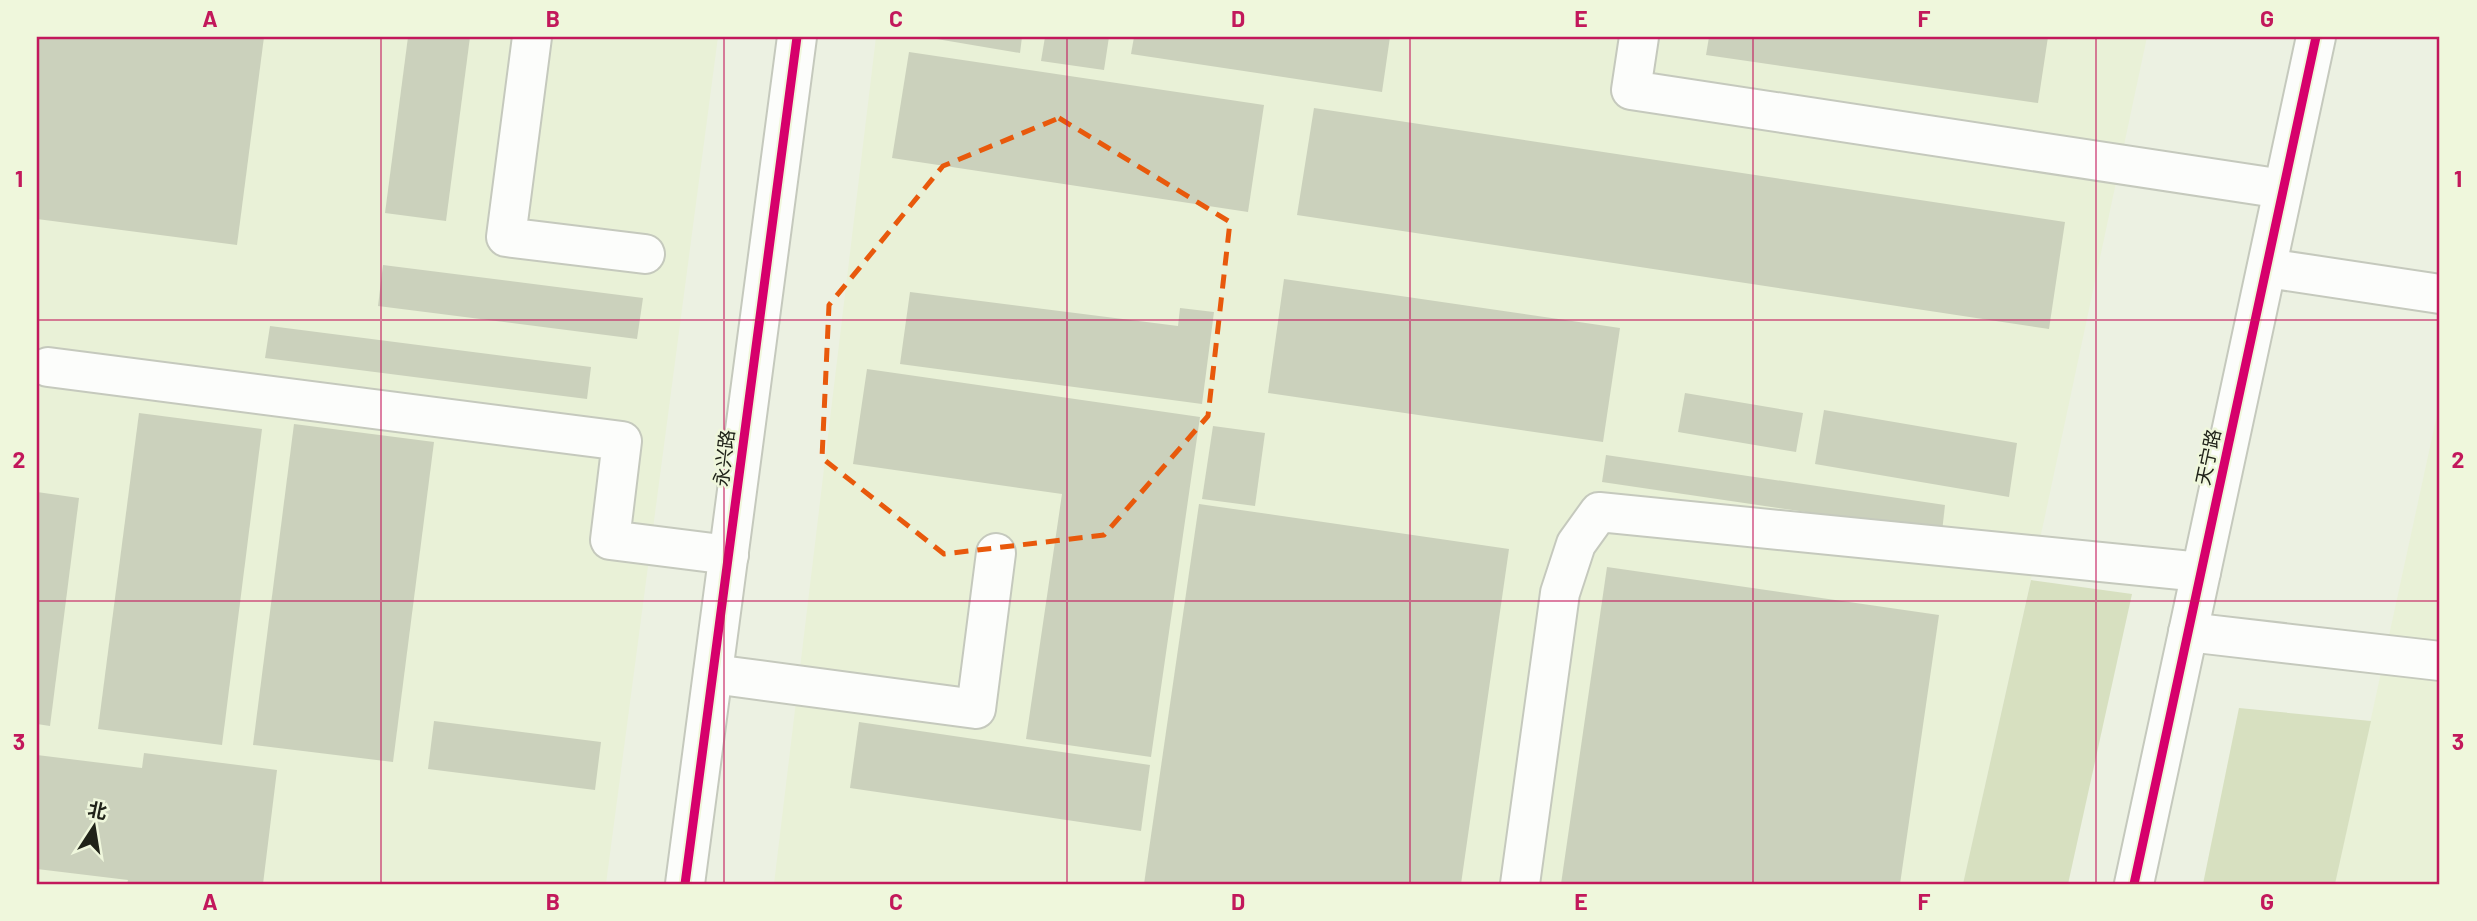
<svg xmlns="http://www.w3.org/2000/svg" width="2477" height="921" viewBox="0 0 2477 921" font-family="Barlow,'Noto Sans SC',sans-serif">
	<style>
		.built { fill: #e9f1d7 }
		.green { fill: #d7e0c0 }
		.building { fill: #cbd1bc }
		.lines { fill: none; stroke-linecap: round; stroke-linejoin: round }
		.minor-casing { stroke: #c5c9bd; stroke-width: 42 }
		.minor { stroke: #fcfdfb; stroke-width: 38 }
		.cycleway-casing { stroke: #eff7dc; stroke-width: 13 }
		.cycleway { stroke: #d6006c; stroke-width: 9 }
		.marked { fill: none; stroke: #e8590c; stroke-width: 5; stroke-dasharray: 14 9; stroke-linejoin: round }
		.grid { fill: none; stroke: #c2185b; stroke-width: 2; stroke-opacity: 0.55 }
		.labels { text-anchor: middle; stroke-width: 5; stroke-linejoin: round; paint-order: stroke }
		.street-label { font-size: 19px; fill: #202319; stroke: #eff7dc }
		.neatline { fill: none; stroke: #c2185b; stroke-width: 2.5 }
		.grid-label { font-size: 23px; text-anchor: middle; font-weight: bold; fill: #c2185b }
	</style>
	<rect width="100%" height="100%" fill="#ecf1e2"/>
	<g class="built">
		<path d="M37,37H718L606,884H37Z"/>
		<path d="M876,37H2147L2045,516L1963,884H774Z"/>
		<path d="M2440,401V884H2335Z"/>
	</g>
	<g class="green">
		<path d="M2031,580L2132,594L2068,884H1963Z"/>
		<path d="M2239,708L2371,721L2335,884H2203Z"/>
	</g>
	<g class="building">
		<path d="M37,37H264L237,245L37,219Z"/>
		<path d="M408,37H470L446,221L385,213Z"/>
		<path d="M925,37H1022L1020,53Z"/>
		<path d="M1045,37H1109L1104,70L1041,61Z"/>
		<path d="M1134,37H1390L1382,92L1131,54Z"/>
		<path d="M1709,37H2048L2038,103L1706,55Z"/>
		<path d="M909,52L1264,105L1248,212L892,158Z"/>
		<path d="M1314,108L2065,222L2049,329L1297,215Z"/>
		<path d="M383,265L643,298L637,339L378,306Z"/>
		<path d="M1284,279L1620,328L1603,442L1268,393Z"/>
		<path d="M910,292L1178,326L1180,308L1214,312L1202,404L900,364Z"/>
		<path d="M270,326L591,367L587,399L265,358Z"/>
		<path d="M867,369L1200,417L1151,757L1026,739L1062,494L853,464Z"/>
		<path d="M1685,393L1803,413L1796,452L1678,432Z"/>
		<path d="M1824,410L2017,443L2009,497L1815,464Z"/>
		<path d="M139,413L262,429L222,745L98,729Z"/>
		<path d="M294,424L434,442L393,762L253,745Z"/>
		<path d="M1213,426L1265,433L1255,506L1202,499Z"/>
		<path d="M1606,455L1945,505L1942,532L1602,482Z"/>
		<path d="M37,492L79,498L50,726L37,724Z"/>
		<path d="M1199,504L1509,549L1461,884H1144Z"/>
		<path d="M1607,567L1939,615L1900,884H1561Z"/>
		<path d="M434,721L601,742L595,790L428,769Z"/>
		<path d="M859,722L1150,765L1141,831L850,788Z"/>
		<path d="M144,753L277,770L263,884H127L128,880L37,869V755L142,768Z"/>
	</g>
	<g class="lines">
		<defs>
			<g id="minor">
				<path d="M532,37L506,237L645,254"/>
				<path d="M1639,37L1631,90L2283,189"/>
				<path d="M2267,268L2440,294"/>
				<path d="M48,367L622,441L610,540L729,555"/>
				<path d="M2188,632L2440,661"/>
				<path d="M713,674L976,709L996,553"/>
				<path d="M685,884L797,37"/>
				<path d="M1520,884L1560,593L1576,544L1599,512L2201,572"/>
				<path d="M2134,884L2316,37"/>
			</g>
		</defs>
		<use href="#minor" class="minor-casing"/>
		<use href="#minor" class="minor"/>
		<defs>
			<g id="cycleway">
				<path d="M685,884L797,37"/>
				<path d="M2134,884L2316,37"/>
			</g>
		</defs>
		<use href="#cycleway" class="cycleway-casing"/>
		<use href="#cycleway" class="cycleway"/>
	</g>
	<path class="marked" d="M1059,118L1230,222L1208,416L1104,535L944,554L822,458L829,305L943,166Z"/>
	<path class="grid" d="M381,37V884M724,37V884M1067,37V884M1410,37V884M1753,37V884M2096,37V884M37,320H2440M37,601H2440"/>
	<g class="labels">
		<g class="street-label">
			<text transform="translate(2208 457) rotate(-78)" y="7">天宁路</text>
			<text transform="translate(724 458) rotate(-83)" y="7">永兴路</text>
		</g>
	</g>
	<rect width="2477" height="921" fill="none" stroke="#eff7dc" stroke-width="77"/>
	<g transform="translate(94 827) rotate(12)" stroke="#eff7dc" stroke-width="5" paint-order="stroke">
	<path d="M0-5L12 26L0 18L-12 26Z" fill="#202319"/>
	<text y="-10" font-size="19" font-weight="bold" text-anchor="middle" fill="#202319">北</text>
	</g>
	<rect x="38" y="38" width="2400" height="845" class="neatline"/>
	<g class="grid-label">
		<text x="210" y="27">A</text>
		<text x="553" y="27">B</text>
		<text x="896" y="27">C</text>
		<text x="1238" y="27">D</text>
		<text x="1581" y="27">E</text>
		<text x="1924" y="27">F</text>
		<text x="2267" y="27">G</text>
		<text x="19" y="187">1</text>
		<text x="2458" y="187">1</text>
		<text x="19" y="468">2</text>
		<text x="2458" y="468">2</text>
		<text x="19" y="750">3</text>
		<text x="2458" y="750">3</text>
		<text x="210" y="910">A</text>
		<text x="553" y="910">B</text>
		<text x="896" y="910">C</text>
		<text x="1238" y="910">D</text>
		<text x="1581" y="910">E</text>
		<text x="1924" y="910">F</text>
		<text x="2267" y="910">G</text>
	</g>
</svg>
